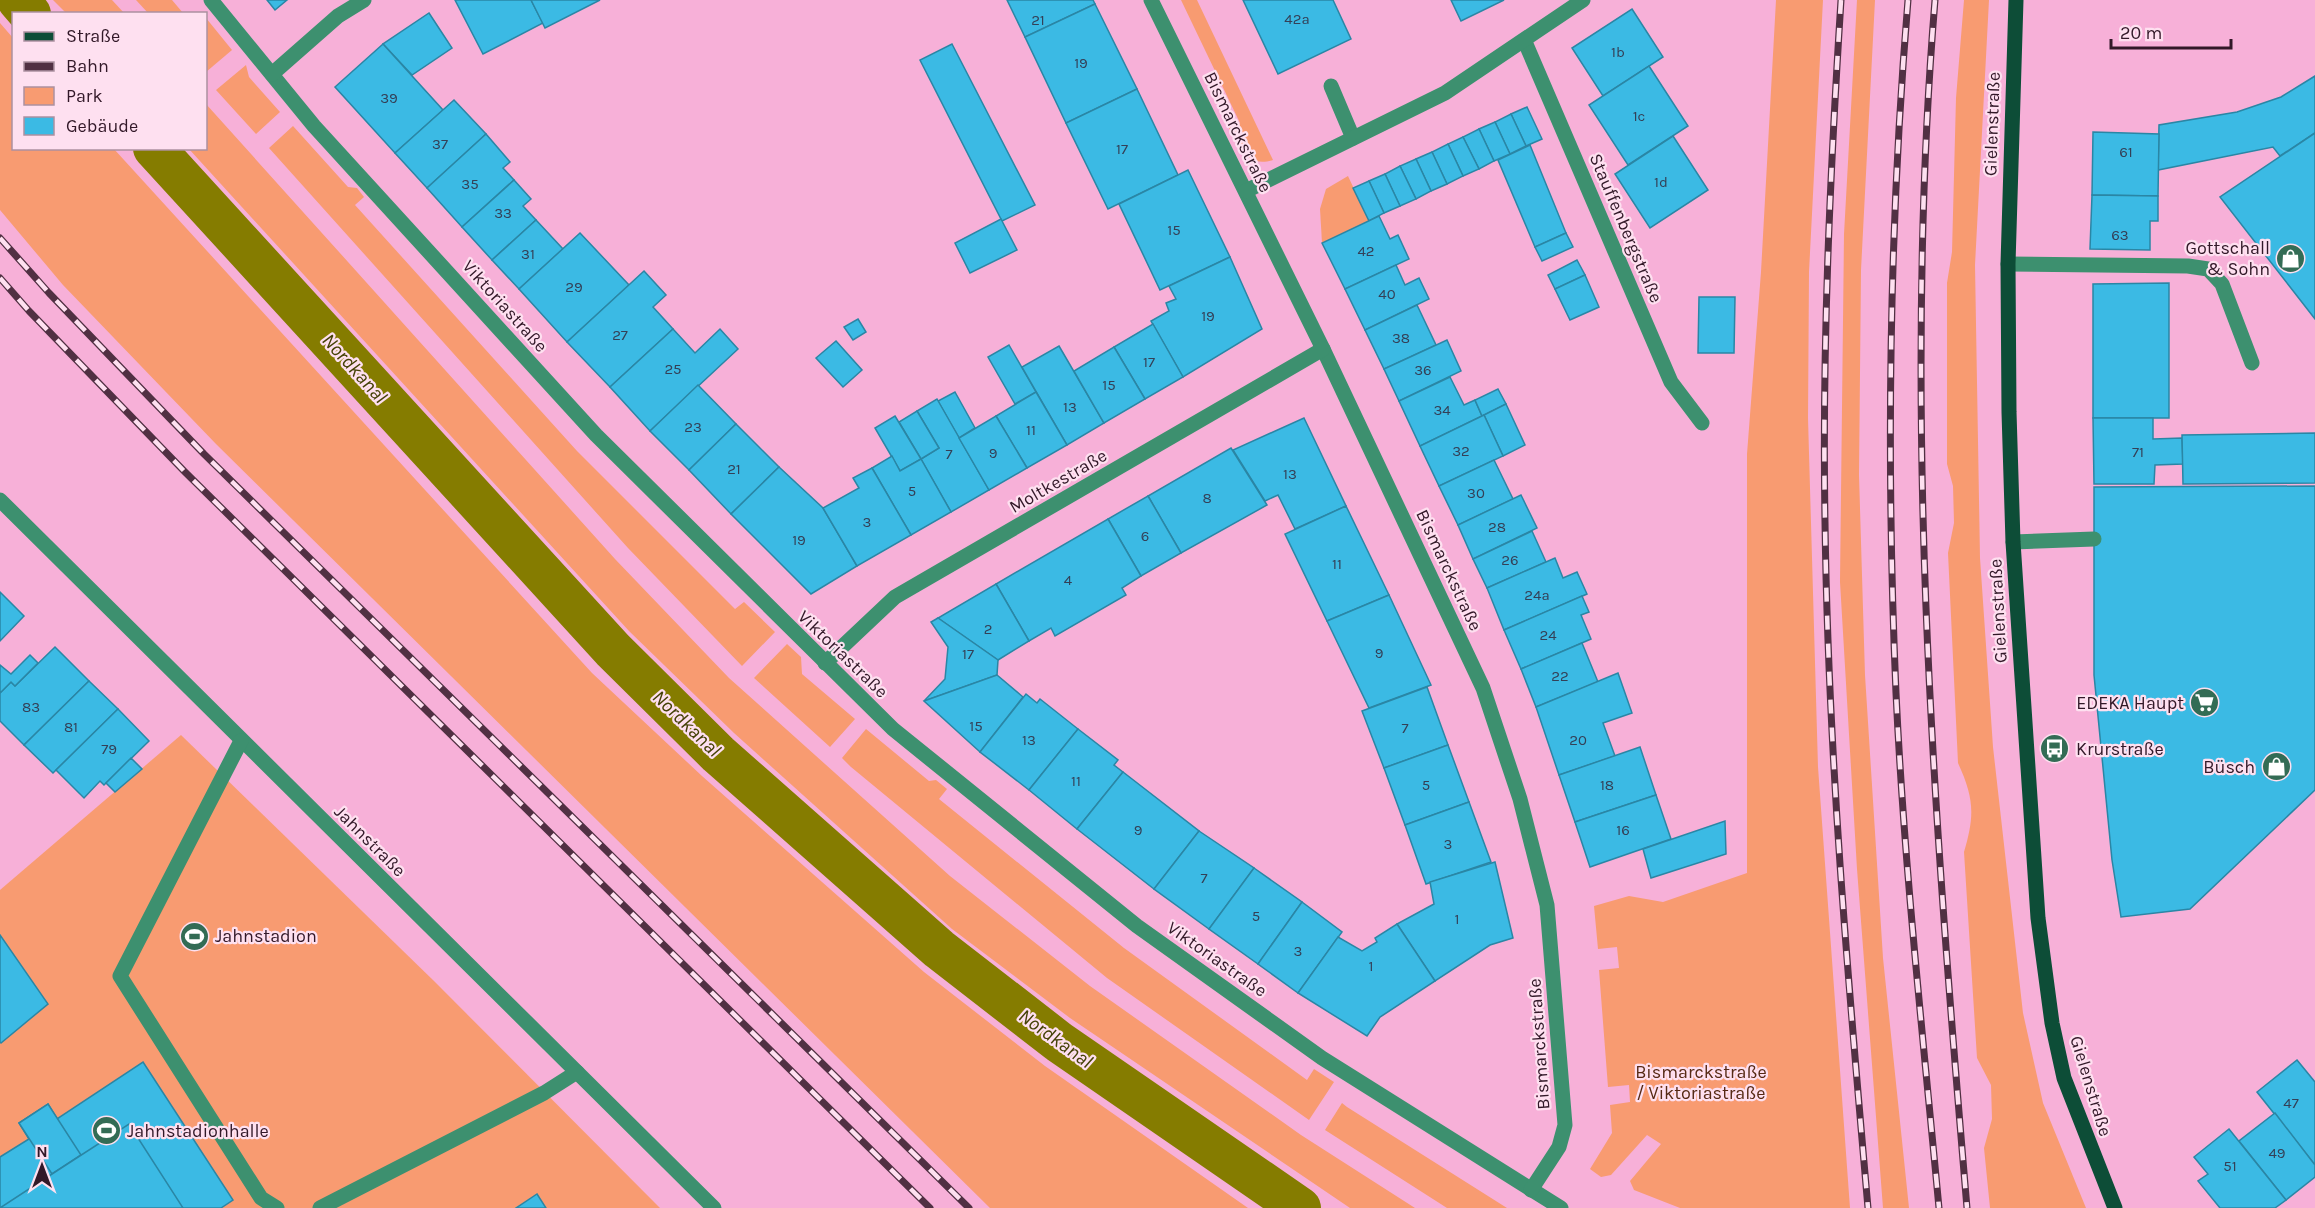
<svg xmlns="http://www.w3.org/2000/svg" width="2315" height="1208" viewBox="0 0 2315 1208" font-family="Karla,sans-serif">
	<style>
		.green { fill: #f89b71 }
		.lines { fill: none; stroke-linecap: round; stroke-linejoin: round }
		.canal { stroke: #857c00; stroke-width: 42 }
		.building { fill: #3bbae4; stroke: #2a86a5; stroke-width: 1.5 }
		.minor { stroke: #3d906f; stroke-width: 15 }
		.major { stroke: #0d4d37; stroke-width: 15 }
		.rail-casing { stroke: #513043; stroke-width: 7 }
		.rail { stroke: #fee0f0; stroke-width: 4.5; stroke-dasharray: 14; stroke-linecap: butt }
		.labels { text-anchor: middle; stroke-width: 4.5; stroke-linejoin: round; paint-order: stroke }
		.number-label { font-size: 15px; fill: #344057 }
		.street-label { font-size: 18px; fill: #321828; stroke: #fee0f0 }
		.poi-label { font-size: 18px; fill: #321828; stroke: #fee0f0; text-anchor: end }
		.park-label { font-size: 18px; fill: #562914; stroke: #fee0f0 }
		.water-label { font-size: 20px; font-style: italic; fill: #454107; stroke: #fee0f0 }
	</style>
	<rect width="100%" height="100%" fill="#f7b0d8"/>
	<g class="green">
		<path d="M53,0H112L124,13H66Z"/>
		<path d="M136,0H172L183,13H148Z"/>
		<path d="M1181,0H1197L1273,160C1248,168 1238,148 1229,128L1240,123Z"/>
		<path d="M1776,0H1823L1809,272L1808,418L1818,767L1850,1208H1680L1634,1190L1630,1181L1661,1144L1647,1135L1611,1175L1601,1177L1590,1169L1612,1133L1610,1105L1630,1102L1629,1085L1608,1087L1599,970L1619,968L1617,947L1598,949L1594,906L1629,896L1663,902L1747,873V454L1761,272Z"/>
		<path d="M1857,0H1875L1861,270L1859,475L1865,675L1883,958L1909,1208H1883L1857,869L1840,582L1844,234Z"/>
		<path d="M1964,0H1989L1975,265L1980,558L1993,747L2023,1013L2043,1103L2086,1208H1990L1984,1148L1992,1119L1991,1085L1977,1058L1964,852C1975,815 1974,798 1958,763L1948,553L1954,523L1953,486L1947,464V283L1952,252L1956,98Z"/>
		<path d="M206,18L232,50L206,72Z"/>
		<path d="M0,23L13,38L14,148L114,149L592,673L702,776L924,972L1045,1066L1248,1208H990L216,444L63,285L0,210Z"/>
		<path d="M246,65L249,77L280,112L256,134L216,90Z"/>
		<path d="M206,104L615,559L729,678L950,876L1090,986L1301,1135L1415,1208H1350L1070,1018L952,929L734,733L629,631L189,149L206,148Z"/>
		<path d="M293,126L348,187L357,188L364,197L355,205L577,451L735,609L744,602L775,632L742,666L628,548L269,148Z"/>
		<path d="M1348,176L1369,221L1322,243L1320,209L1326,189Z"/>
		<path d="M787,644L801,657L802,674L855,719L830,747L754,678Z"/>
		<path d="M866,729L929,781L936,780L947,789L939,799L1124,948L1307,1080L1314,1069L1334,1082L1309,1120L1107,978L851,767L842,758Z"/>
		<path d="M181,735L435,982L660,1208H0V890Z"/>
		<path d="M1342,1103L1347,1107L1507,1208H1447L1325,1130Z"/>
	</g>
	<g class="lines">
		<g class="canal">
			<path d="M18,0L30,14"/>
			<path d="M154,148L613,650L718,754L939,949L1059,1042L1300,1208"/>
		</g>
	</g>
	<g class="building">
		<path d="M267,0H287L275,10Z"/>
		<path d="M455,0H531L543,23L483,54Z"/>
		<path d="M531,0H600L545,28Z"/>
		<path d="M1007,0H1093L1095,4L1025,37Z"/>
		<path d="M1243,0H1333L1351,39L1278,74Z"/>
		<path d="M1451,0H1504L1461,21Z"/>
		<path d="M1095,4L1137,89L1066,123L1025,37Z"/>
		<path d="M1632,9L1663,57L1603,96L1572,48Z"/>
		<path d="M429,13L452,48L412,75L383,44Z"/>
		<path d="M383,44L443,110L395,153L335,87Z"/>
		<path d="M952,44L1035,205L1002,221L920,60Z"/>
		<path d="M1649,66L1688,126L1628,165L1589,105Z"/>
		<path d="M2315,76V133L2280,156L2273,147L2158,170L2159,125L2237,112L2281,97Z"/>
		<path d="M1137,89L1178,175L1108,209L1066,123Z"/>
		<path d="M454,100L486,134L427,188L395,153Z"/>
		<path d="M1527,107L1542,139L1526,146L1511,114Z"/>
		<path d="M1511,114L1526,146L1510,154L1495,122Z"/>
		<path d="M1495,122L1510,154L1494,161L1479,129Z"/>
		<path d="M1479,129L1494,161L1479,169L1463,137Z"/>
		<path d="M2093,132L2159,134L2158,196L2092,195Z"/>
		<path d="M2315,133V319L2220,197Z"/>
		<path d="M486,134L510,162L503,168L514,180L462,227L427,188Z"/>
		<path d="M1673,136L1708,190L1650,228L1615,174Z"/>
		<path d="M1463,137L1479,169L1463,176L1448,144Z"/>
		<path d="M1448,144L1463,176L1447,184L1432,152Z"/>
		<path d="M1530,145L1566,233L1535,247L1498,160Z"/>
		<path d="M1432,152L1447,184L1431,191L1416,159Z"/>
		<path d="M1416,159L1431,191L1416,199L1400,166Z"/>
		<path d="M1400,166L1416,199L1400,206L1385,174Z"/>
		<path d="M1188,170L1230,257L1160,290L1119,204Z"/>
		<path d="M1385,174L1400,206L1384,213L1369,181Z"/>
		<path d="M514,180L531,199L523,206L536,220L492,260L462,227Z"/>
		<path d="M1369,181L1384,213L1369,221L1353,188Z"/>
		<path d="M2092,195L2158,196V221H2150V250L2090,249Z"/>
		<path d="M1379,216L1390,239L1398,235L1409,259L1345,289L1322,243Z"/>
		<path d="M1001,219L1017,250L970,273L955,243Z"/>
		<path d="M536,220L563,249L519,289L492,260Z"/>
		<path d="M580,233L629,285L567,342L519,289Z"/>
		<path d="M1566,233L1573,247L1542,261L1535,247Z"/>
		<path d="M1230,257L1262,329L1183,377L1151,321L1169,311L1166,303L1176,299L1169,286Z"/>
		<path d="M1577,260L1585,275L1555,289L1548,275Z"/>
		<path d="M1396,265L1405,285L1419,278L1429,299L1365,330L1345,289Z"/>
		<path d="M644,271L666,295L653,307L673,329L610,387L567,342Z"/>
		<path d="M1585,275L1599,307L1570,320L1555,289Z"/>
		<path d="M2169,283V418H2093V284Z"/>
		<path d="M1699,297H1735L1734,353H1698Z"/>
		<path d="M1417,305L1436,345L1384,369L1365,330Z"/>
		<path d="M858,319L866,332L853,340L844,327Z"/>
		<path d="M1153,324L1183,377L1145,399L1114,347Z"/>
		<path d="M673,329L695,353L720,329L738,349L650,431L610,387Z"/>
		<path d="M1447,340L1461,371L1399,401L1384,369Z"/>
		<path d="M836,341L862,370L843,387L816,358Z"/>
		<path d="M1009,345L1036,392L1015,404L988,357Z"/>
		<path d="M1059,346L1104,423L1067,445L1022,367Z"/>
		<path d="M1114,347L1145,399L1104,423L1074,371Z"/>
		<path d="M1450,377L1464,405L1475,400L1482,416L1420,446L1399,401Z"/>
		<path d="M698,385L736,424L689,470L650,431Z"/>
		<path d="M1498,389L1506,404L1482,416L1475,400Z"/>
		<path d="M955,392L975,428L959,438L938,401Z"/>
		<path d="M1036,392L1067,445L1027,468L996,416Z"/>
		<path d="M937,399L989,490L951,512L921,459L939,448L917,411Z"/>
		<path d="M1506,404L1525,445L1503,456L1484,415Z"/>
		<path d="M917,411L939,448L921,459L899,422Z"/>
		<path d="M1484,415L1503,456L1439,486L1420,446Z"/>
		<path d="M895,416L921,459L900,471L875,428Z"/>
		<path d="M996,416L1027,468L989,490L959,438Z"/>
		<path d="M1304,418L1346,506L1295,529L1278,495L1265,501L1233,450Z"/>
		<path d="M2093,418H2153V439L2182,438L2183,464L2155,465L2154,484H2094Z"/>
		<path d="M736,424L779,467L731,514L689,470Z"/>
		<path d="M2315,433V483L2183,484L2182,435Z"/>
		<path d="M1231,448L1267,505L1181,553L1148,496Z"/>
		<path d="M892,456L900,471L921,459L951,512L911,535L872,468Z"/>
		<path d="M1494,460L1513,499L1458,525L1439,486Z"/>
		<path d="M779,467L823,508L857,566L811,594L731,514Z"/>
		<path d="M872,468L911,535L857,566L823,508L859,488L853,478Z"/>
		<path d="M2315,486V790L2190,909L2121,917L2112,860L2094,675V487Z"/>
		<path d="M1521,495L1537,528L1473,559L1458,525Z"/>
		<path d="M1148,496L1181,553L1141,576L1108,519Z"/>
		<path d="M1346,506L1389,595L1327,621L1285,534Z"/>
		<path d="M1108,519L1141,576L1122,588L1126,595L1055,636L1051,628L1029,641L996,584Z"/>
		<path d="M1532,531L1546,562L1487,588L1473,559Z"/>
		<path d="M1555,558L1563,578L1577,572L1587,594L1504,630L1487,588Z"/>
		<path d="M996,584L1029,641L998,660L938,618Z"/>
		<path d="M0,592L24,616L0,641Z"/>
		<path d="M1389,595L1431,685L1369,708L1327,621Z"/>
		<path d="M1582,596L1589,612L1581,615L1591,639L1521,669L1504,630Z"/>
		<path d="M938,618L998,660L997,675L924,701L945,679L948,647L931,622Z"/>
		<path d="M1582,643L1598,682L1536,707L1521,669Z"/>
		<path d="M55,647L89,681L24,745L0,721V693L11,682L15,686Z"/>
		<path d="M30,655L38,663L15,686L11,682L0,693V665L11,674Z"/>
		<path d="M1618,673L1632,713L1603,723L1615,756L1559,775L1536,707Z"/>
		<path d="M997,675L1023,697L980,752L924,701Z"/>
		<path d="M89,681L118,709L53,773L24,745Z"/>
		<path d="M1427,687L1448,745L1384,768L1362,711Z"/>
		<path d="M1026,694L1037,703L1040,699L1078,729L1029,790L980,752Z"/>
		<path d="M118,709L149,741L104,785L100,781L84,798L56,770Z"/>
		<path d="M1078,729L1118,760L1114,765L1123,772L1077,829L1029,790Z"/>
		<path d="M1448,745L1469,802L1405,825L1384,768Z"/>
		<path d="M1640,747L1656,795L1575,822L1559,775Z"/>
		<path d="M131,758L142,769L115,792L106,783Z"/>
		<path d="M1123,772L1199,831L1154,889L1077,829Z"/>
		<path d="M1656,795L1671,839L1590,867L1575,822Z"/>
		<path d="M1469,802L1491,862L1426,884L1405,825Z"/>
		<path d="M1725,821L1726,854L1651,878L1643,849Z"/>
		<path d="M1199,831L1254,868L1209,929L1154,889Z"/>
		<path d="M1495,862L1513,938L1490,945L1435,981L1397,924L1434,904L1430,882Z"/>
		<path d="M1254,868L1302,902L1258,964L1209,929Z"/>
		<path d="M1302,902L1342,932L1298,993L1258,964Z"/>
		<path d="M1397,924L1435,981L1380,1017L1367,1036L1298,993L1338,937L1362,951L1377,942L1375,938Z"/>
		<path d="M0,935L48,1004L1,1043L0,1042Z"/>
		<path d="M2297,1060L2315,1082V1165L2257,1092Z"/>
		<path d="M143,1062L233,1200L221,1208H0V1157L29,1139L19,1123L48,1104L57,1119Z"/>
		<path d="M48,1104L81,1155L52,1174L19,1123Z"/>
		<path d="M2275,1113L2315,1165V1177L2286,1200L2239,1141Z"/>
		<path d="M129,1124L183,1208H0L52,1174Z"/>
		<path d="M2229,1129L2286,1200L2275,1208H2220L2198,1181L2208,1174L2194,1157Z"/>
		<path d="M537,1194L546,1208H516Z"/>
	</g>
	<g class="lines">
		<g class="minor">
			<path d="M211,0L314,126L596,435L893,729L1137,926L1322,1058L1561,1208"/>
			<path d="M1151,0L1323,349L1483,688L1520,799L1547,905L1565,1125L1559,1147L1531,1190"/>
			<path d="M1525,42L1671,382L1702,423"/>
			<path d="M272,74L338,16L364,0"/>
			<path d="M1331,86L1353,138"/>
			<path d="M1246,191L1445,93L1583,0"/>
			<path d="M2008,264L2188,266L2208,269L2222,284L2252,363"/>
			<path d="M0,500L714,1208"/>
			<path d="M2013,542L2094,539"/>
			<path d="M825,663L895,597L1323,349"/>
			<path d="M241,741L120,976L261,1198L277,1208"/>
			<path d="M320,1208L544,1093L577,1072"/>
		</g>
		<path class="major" d="M2016,0L2008,264L2009,412L2013,542L2038,918L2052,1023L2064,1078L2115,1208"/>
		<defs>
			<g id="rail">
				<path d="M1841,0C1830,174 1822,348 1825,522C1828,752 1848,980 1868,1208"/>
				<path d="M1908,0C1889,230 1886,462 1896,693C1904,865 1923,1037 1939,1208"/>
				<path d="M1935,0C1902,403 1933,806 1967,1208"/>
				<path d="M0,238L49,293L204,454L969,1208"/>
				<path d="M0,278L29,311L185,472L930,1208"/>
			</g>
		</defs>
		<use href="#rail" class="rail-casing"/>
		<use href="#rail" class="rail"/>
	</g>
	<defs>
		<symbol id="shop-disc" viewBox="-11 -11 22 22"><circle r="9.5" fill="#336c55" stroke="#fee0f0"/><path d="M-5-2.5h2.3a2.7 3.5 0 0 1 5.4 0H5L5.5 6h-11ZM-1.5-2.5h3a1.5 2.3 0 0 0-3 0Z" fill="#fff"/></symbol>
		<symbol id="supermarket-disc" viewBox="-11 -11 22 22"><circle r="9.5" fill="#336c55" stroke="#fee0f0"/><path d="M-6-5.5h2.5l.6 2H6L4.5 2H-2.5L-4.4-4H-6ZM-1.5 3.2a1.3 1.3 0 1 0 .1 0ZM3 3.2a1.3 1.3 0 1 0 .1 0Z" fill="#fff"/></symbol>
		<symbol id="bus-disc" viewBox="-11 -11 22 22"><circle r="9.5" fill="#336c55" stroke="#fee0f0"/><path d="M-5-6H5V4H4V6H2V4H-2V6H-4V4H-5ZM-3.5-4V0h7V-4ZM-3.5 1.2v1.5H-2V1.2ZM2 1.2v1.5H3.5V1.2Z" fill="#fff"/></symbol>
		<symbol id="stadium-disc" viewBox="-11 -11 22 22"><circle r="9.5" fill="#336c55" stroke="#fee0f0"/><path d="M0-5a6.5 5 0 1 0 0 10a6.5 5 0 1 0 0-10ZM-3.5-1.8h7v3.6h-7Z" fill="#fff"/></symbol>
	</defs>
	<g fill-rule="evenodd">
		<use href="#shop-disc" x="2274" y="242" width="33" height="33"/>
		<use href="#supermarket-disc" x="2188" y="686" width="33" height="33"/>
		<use href="#bus-disc" x="2038" y="732" width="33" height="33"/>
		<use href="#shop-disc" x="2260" y="750" width="33" height="33"/>
		<use href="#stadium-disc" x="178" y="920" width="33" height="33"/>
		<use href="#stadium-disc" x="90" y="1114" width="33" height="33"/>
	</g>
	<g class="labels">
		<g class="number-label">
			<text x="1297" y="24">42a</text>
			<text x="1038" y="25">21</text>
			<text x="1618" y="57">1b</text>
			<text x="1081" y="68">19</text>
			<text x="389" y="103">39</text>
			<text x="1639" y="121">1c</text>
			<text x="440" y="149">37</text>
			<text x="1122" y="154">17</text>
			<text x="2126" y="157">61</text>
			<text x="1661" y="187">1d</text>
			<text x="470" y="189">35</text>
			<text x="503" y="218">33</text>
			<text x="1174" y="235">15</text>
			<text x="2120" y="240">63</text>
			<text x="1366" y="256">42</text>
			<text x="528" y="259">31</text>
			<text x="574" y="292">29</text>
			<text x="1387" y="299">40</text>
			<text x="1208" y="321">19</text>
			<text x="620" y="340">27</text>
			<text x="1401" y="343">38</text>
			<text x="1149" y="367">17</text>
			<text x="673" y="374">25</text>
			<text x="1423" y="375">36</text>
			<text x="1109" y="390">15</text>
			<text x="1070" y="412">13</text>
			<text x="1442" y="415">34</text>
			<text x="693" y="432">23</text>
			<text x="1031" y="435">11</text>
			<text x="1461" y="456">32</text>
			<text x="2138" y="457">71</text>
			<text x="993" y="458">9</text>
			<text x="949" y="459">7</text>
			<text x="734" y="474">21</text>
			<text x="1290" y="479">13</text>
			<text x="912" y="496">5</text>
			<text x="1476" y="498">30</text>
			<text x="1207" y="503">8</text>
			<text x="867" y="527">3</text>
			<text x="1497" y="532">28</text>
			<text x="1145" y="541">6</text>
			<text x="799" y="545">19</text>
			<text x="1510" y="565">26</text>
			<text x="1337" y="569">11</text>
			<text x="1068" y="585">4</text>
			<text x="1537" y="600">24a</text>
			<text x="988" y="634">2</text>
			<text x="1548" y="640">24</text>
			<text x="1379" y="658">9</text>
			<text x="968" y="659">17</text>
			<text x="1560" y="681">22</text>
			<text x="31" y="712">83</text>
			<text x="976" y="731">15</text>
			<text x="71" y="732">81</text>
			<text x="1405" y="733">7</text>
			<text x="1029" y="745">13</text>
			<text x="1578" y="745">20</text>
			<text x="109" y="754">79</text>
			<text x="1076" y="786">11</text>
			<text x="1426" y="790">5</text>
			<text x="1607" y="790">18</text>
			<text x="1138" y="835">9</text>
			<text x="1623" y="835">16</text>
			<text x="1448" y="849">3</text>
			<text x="1204" y="883">7</text>
			<text x="1256" y="921">5</text>
			<text x="1457" y="924">1</text>
			<text x="1298" y="956">3</text>
			<text x="1371" y="971">1</text>
			<text x="2291" y="1108">47</text>
			<text x="2277" y="1158">49</text>
			<text x="2230" y="1171">51</text>
		</g>
		<g class="street-label">
			<text transform="translate(1992 124) rotate(-88)" y="6">Gielenstraße</text>
			<text transform="translate(1238 132) rotate(64)" y="6">Bismarckstraße</text>
			<text transform="translate(1626 228) rotate(67)" y="6">Stauffenbergstraße</text>
			<text transform="translate(505 306) rotate(48)" y="6">Viktoriastraße</text>
			<text transform="translate(1058 481) rotate(-30)" y="6">Moltkestraße</text>
			<text transform="translate(1449 570) rotate(65)" y="6">Bismarckstraße</text>
			<text transform="translate(1998 611) rotate(-93)" y="6">Gielenstraße</text>
			<text transform="translate(843 654) rotate(44)" y="6">Viktoriastraße</text>
			<text transform="translate(370 841) rotate(45)" y="6">Jahnstraße</text>
			<text transform="translate(1217 959) rotate(35)" y="6">Viktoriastraße</text>
			<text transform="translate(1539 1044) rotate(-94)" y="6">Bismarckstraße</text>
			<text transform="translate(2091 1086) rotate(73)" y="6">Gielenstraße</text>
		</g>
		<g class="poi-label">
			<text x="2270" y="254">Gottschall<tspan x="2270" dy="21">&amp; Sohn</tspan></text>
			<text x="2184" y="709">EDEKA Haupt</text>
			<text x="2076" y="755" text-anchor="start">Krurstraße</text>
			<text x="2255" y="773">Büsch</text>
			<text x="215" y="942" text-anchor="start">Jahnstadion</text>
			<text x="127" y="1137" text-anchor="start">Jahnstadionhalle</text>
		</g>
		<g class="park-label">
			<text x="1701" y="1078">Bismarckstraße<tspan x="1701" dy="21">/ Viktoriastraße</tspan></text>
		</g>
		<g class="water-label">
			<text transform="translate(355 368) rotate(48)" y="7">Nordkanal</text>
			<text transform="translate(687 723) rotate(44)" y="7">Nordkanal</text>
			<text transform="translate(1056 1038) rotate(36)" y="7">Nordkanal</text>
		</g>
	</g>
	<rect x="12" y="12" width="195" height="138" fill="#fee0f0" stroke="#ac90a0" stroke-width="1.5"/>
	<rect x="24" y="32" width="30" height="9" fill="#0d4d37" stroke="#ac90a0" stroke-width="1.5"/>
	<text x="66" y="42" font-size="18" fill="#321828">Straße</text>
	<rect x="24" y="62" width="30" height="9" fill="#513043" stroke="#ac90a0" stroke-width="1.5"/>
	<text x="66" y="72" font-size="18" fill="#321828">Bahn</text>
	<rect x="24" y="87" width="30" height="18" fill="#f89b71" stroke="#ac90a0" stroke-width="1.5"/>
	<text x="66" y="102" font-size="18" fill="#321828">Park</text>
	<rect x="24" y="117" width="30" height="18" fill="#3bbae4" stroke="#ac90a0" stroke-width="1.5"/>
	<text x="66" y="132" font-size="18" fill="#321828">Gebäude</text>
	<g transform="translate(42 1166)" stroke="#fee0f0" stroke-width="4.5" paint-order="stroke">
	<path d="M0-4.5L10 22L0 15L-10 22Z" fill="#321828"/>
	<text y="-9" font-size="16" font-weight="bold" text-anchor="middle" fill="#321828">N</text>
	</g>
	<path d="M2111 39v9h120v-9" fill="none" stroke="#321828" stroke-width="3"/>
	<text x="2120" y="39" font-size="18" fill="#321828" stroke="#fee0f0" stroke-width="4.5" paint-order="stroke">20 m</text>
</svg>
